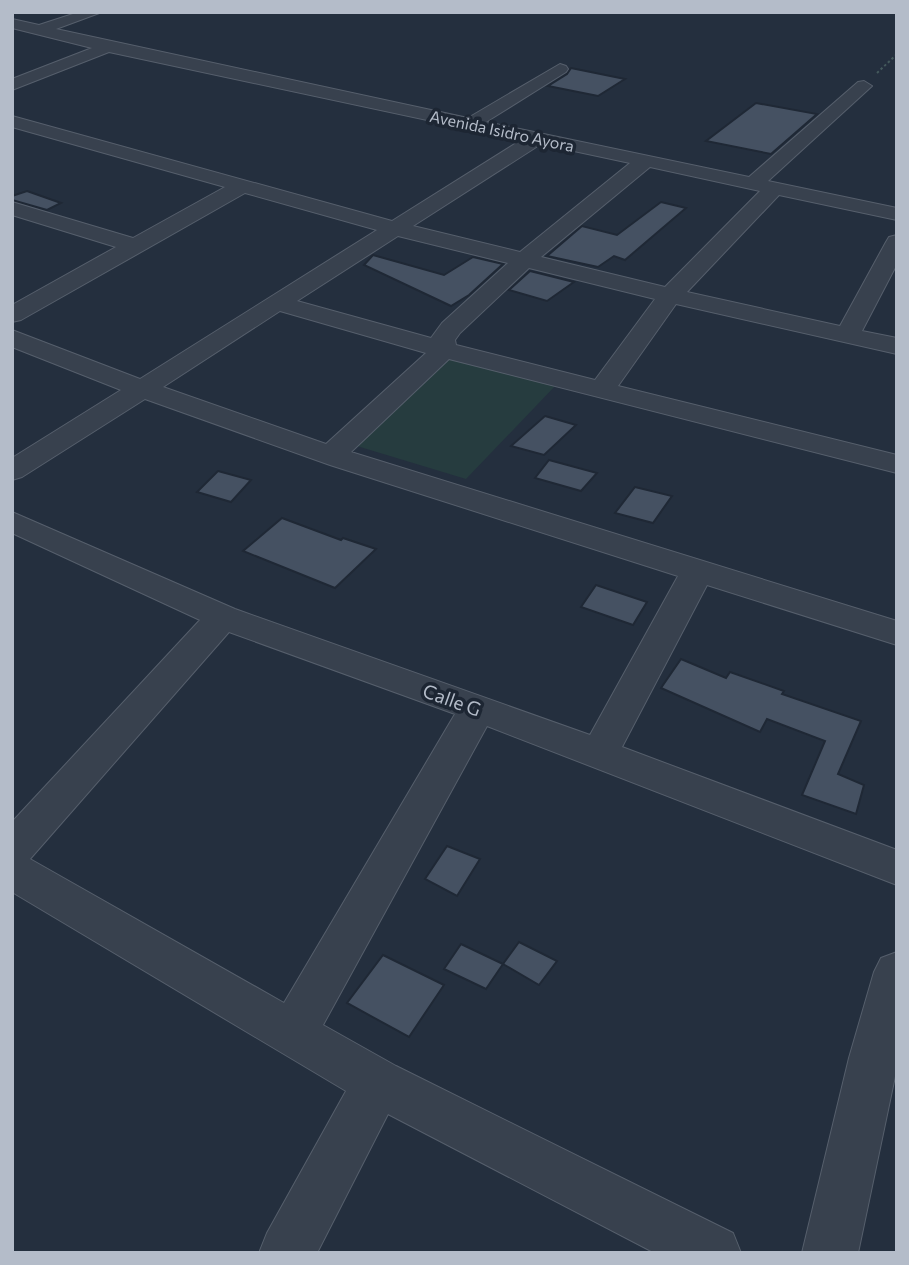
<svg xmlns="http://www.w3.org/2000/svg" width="909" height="1265" viewBox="0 0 909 1265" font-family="Commissioner,sans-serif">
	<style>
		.green { fill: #263c3f }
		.building { fill: #455162; stroke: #1f2835; stroke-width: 2 }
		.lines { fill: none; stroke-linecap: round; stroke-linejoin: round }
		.minor-casing { stroke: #565f6c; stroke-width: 2 }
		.path { stroke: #44595c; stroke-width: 2; stroke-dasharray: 2.5 2.5; stroke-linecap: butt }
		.minor { fill: #38414e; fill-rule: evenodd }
		.labels { text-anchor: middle; stroke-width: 7; stroke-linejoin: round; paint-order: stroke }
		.far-street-label { font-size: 16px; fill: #b4bcc9; stroke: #1d2633 }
		.street-label { font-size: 19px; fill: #b4bcc9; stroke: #1d2633 }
	</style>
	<rect width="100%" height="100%" fill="#242f3e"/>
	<path class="green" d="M450,354L557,384L466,479L347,443Z"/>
	<g class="building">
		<path d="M571,68L625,79L598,96L548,86L567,74Z"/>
		<path d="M756,103L817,114L771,154L706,141Z"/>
		<path d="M27,191L61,203L47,210L12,200V196Z"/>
		<path d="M661,202L686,208L625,260L614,256L598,267L547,256L582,226L617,235Z"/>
		<path d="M373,255L444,275L473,257L503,264L469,295L451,306L364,265Z"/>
		<path d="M530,271L574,282L547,301L509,290Z"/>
		<path d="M545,416L576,425L544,455L511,446Z"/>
		<path d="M549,460L597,473L581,491L535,478Z"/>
		<path d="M218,471L251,480L231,502L197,492Z"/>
		<path d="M635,487L672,496L653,523L615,513Z"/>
		<path d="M282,518L341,540L343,538L376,549L335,588L243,551Z"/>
		<path d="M596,585L647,602L633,625L581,607Z"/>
		<path d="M681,659L726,678L730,672L784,691L782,694L861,721L838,774L864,785L856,814L802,795L825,741L767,719L760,732L661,688Z"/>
		<path d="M447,846L480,859L457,896L425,879Z"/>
		<path d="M519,942L557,961L539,985L503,964Z"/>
		<path d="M461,944L503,964L486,989L444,969Z"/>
		<path d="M383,955L444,985L409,1037L347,1003Z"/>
	</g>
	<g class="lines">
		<defs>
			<g id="minor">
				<path d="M79,12H102L56,29L468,118L560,64L566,66L568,69L566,72L486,122L749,177L858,82L864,81L872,86L768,181L897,208V220L779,195L687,292L840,326L886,242L889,237L897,235V264L862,331L897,338V354L676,304L618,386L897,455V473L449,359L351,452L897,621V645L707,585L622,747L897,850V885L487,726L323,1025L396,1066L733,1233L741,1253H655L388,1114L317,1253H259L267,1233L346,1091L12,892V822L200,620L12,533V512L235,609L590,735L678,576L330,465L145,399L22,477L12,480V458L121,390L12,347V330L140,379L377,230L245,193L21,320L12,322V305L116,247L12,215V202L133,238L225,187L12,127V116L392,221L521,140L109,52L12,90V79L92,48L12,28V19L39,25ZM541,144L630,163L520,252L413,226ZM650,167L760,191L665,287L541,257ZM398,236L508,263L442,323L431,338L297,301ZM529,268L655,299L595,380L456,345L455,340L460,333ZM280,311L426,353L326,444L163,387ZM229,632L455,714L284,1003L30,859Z"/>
				<path d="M897,952V1067L858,1253H802L849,1058L874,972L881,958Z"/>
			</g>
		</defs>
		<use href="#minor" class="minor-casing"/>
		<path class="path" d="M877,73L897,54"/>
		<use href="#minor" class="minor"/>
	</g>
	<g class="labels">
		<g class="far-street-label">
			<text transform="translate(502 131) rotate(12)" y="6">Avenida Isidro Ayora</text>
		</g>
		<g class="street-label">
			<text transform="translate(452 700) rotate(20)" y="7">Calle G</text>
		</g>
	</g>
	<rect width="909" height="1265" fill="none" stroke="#b4bcc9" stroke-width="28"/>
</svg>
